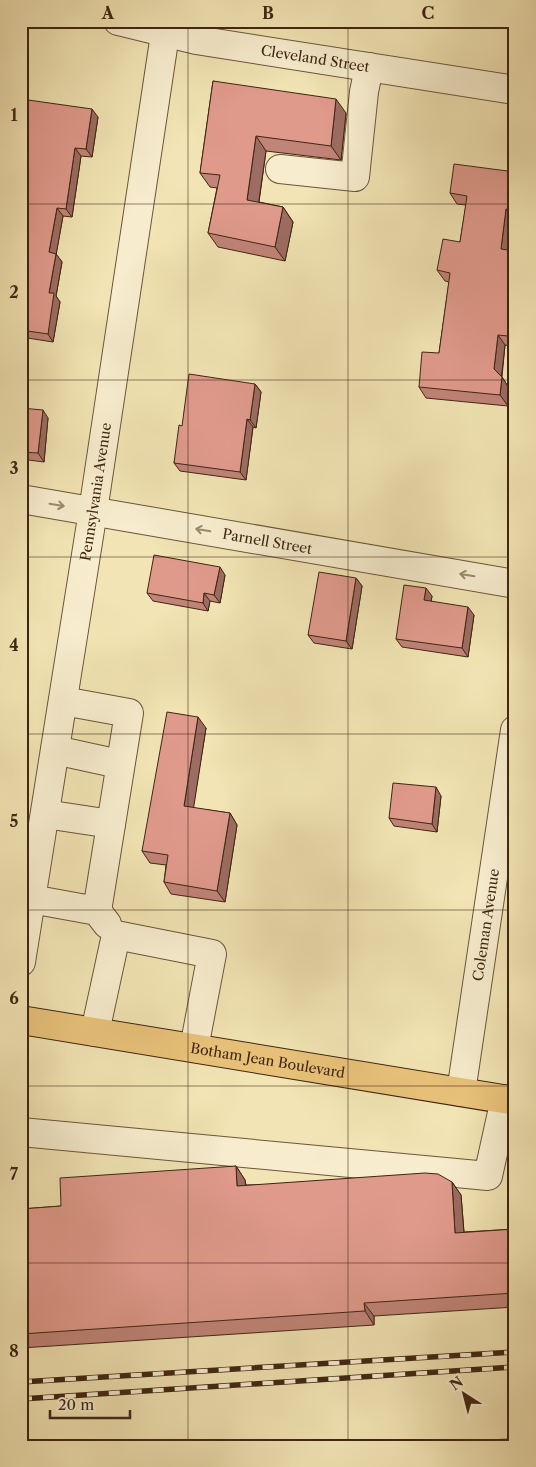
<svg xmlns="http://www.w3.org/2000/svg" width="536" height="1467" viewBox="0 0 536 1467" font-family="'Libre Caslon Text',serif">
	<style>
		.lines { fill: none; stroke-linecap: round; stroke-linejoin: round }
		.minor-casing { stroke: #6b553a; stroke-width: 30 }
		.major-casing { stroke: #3e2512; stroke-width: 30 }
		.minor { stroke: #f7edce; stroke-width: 28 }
		.major { stroke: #e9c27a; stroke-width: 28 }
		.rail-casing { stroke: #3e2512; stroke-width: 5.5 }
		.rail { stroke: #f7edce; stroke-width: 4; stroke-dasharray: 11; stroke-linecap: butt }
		.wall { fill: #c18478; stroke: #3e2512 }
		.shaded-wall { fill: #9d6c62; stroke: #3e2512 }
		.building { fill: #e09a8c; stroke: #3e2512 }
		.oneway { stroke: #9a8970 }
		.grid { fill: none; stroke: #3e2512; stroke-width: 1; stroke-opacity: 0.55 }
		.labels { text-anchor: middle; stroke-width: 4; stroke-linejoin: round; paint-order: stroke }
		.street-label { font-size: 14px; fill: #3e2512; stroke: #f7edce }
		.neatline { fill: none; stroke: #3e2512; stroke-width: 2 }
		.grid-label { font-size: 16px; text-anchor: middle; font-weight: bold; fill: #3e2512 }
	</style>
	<rect width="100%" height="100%" fill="#f2e4b4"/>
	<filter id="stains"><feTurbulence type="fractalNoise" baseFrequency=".004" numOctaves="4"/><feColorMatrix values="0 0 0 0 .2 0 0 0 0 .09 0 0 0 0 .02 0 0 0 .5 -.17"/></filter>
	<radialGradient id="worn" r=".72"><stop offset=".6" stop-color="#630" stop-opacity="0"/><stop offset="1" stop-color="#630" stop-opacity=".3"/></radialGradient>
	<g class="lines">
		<defs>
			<g id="minor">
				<path id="s1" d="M118,21L196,40L515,90"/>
				<path d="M280,169L355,177L364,92L369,67"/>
				<path id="s2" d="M21,499L515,584"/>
				<path d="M63,701L129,713L97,911"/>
				<path d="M55,750L119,764"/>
				<path d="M45,814L111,824"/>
				<path d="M31,899L97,911L107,924"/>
				<path id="s3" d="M21,962L93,511L167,21"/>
				<path d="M95,1032L116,935L212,954L194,1048"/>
				<path id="s4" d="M461,1092L515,730"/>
				<path d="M21,1132L488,1176L505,1099"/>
			</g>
			<g id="major">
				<path id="s5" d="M21,1020L515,1101"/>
			</g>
		</defs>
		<use href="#minor" class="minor-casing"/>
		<use href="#major" class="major-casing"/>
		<use href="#minor" class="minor"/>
		<use href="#major" class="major"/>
		<defs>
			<g id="rail">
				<path d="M21,1382L515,1352"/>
				<path d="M21,1399L515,1367"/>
				<path d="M386,1446L515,1441"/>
			</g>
		</defs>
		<use href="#rail" class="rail-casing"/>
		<use href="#rail" class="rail"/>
	</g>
	<g class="wall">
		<path d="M213,81L346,113L341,160L266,151L259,202L283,207L293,222L285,261L218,247L208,233L217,188L210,187L200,173Z"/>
		<path d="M21,99L98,117L92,157L81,156L72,217L63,216L56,254L62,262L56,296L60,302L53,342L21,337Z"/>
		<path d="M515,172V220H514L510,250L515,251V347L505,345L502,377L509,388L508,406L426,398L419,387L439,353L449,282L445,281L437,270L460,242L466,205L457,204L450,193Z"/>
		<path d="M255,384L261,392L256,428L253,427L246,480L180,471L174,463L182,426Z"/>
		<path d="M21,408L48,418L44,462L21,459Z"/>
		<path d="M225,575L220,603L210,601L208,611L153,601L147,593Z"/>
		<path d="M356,578L362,586L352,649L314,643L308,635Z"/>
		<path d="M432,596L431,601L474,615L468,657L402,647L396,639Z"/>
		<path d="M206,728L193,808L230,813L237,825L225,902L171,894L164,882L166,865L150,863L142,851Z"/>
		<path d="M441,796L437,832L394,826L389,818Z"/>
		<path d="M236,1166L245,1180L246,1185L452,1182L461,1195L464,1232L515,1229V1307L374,1316V1325L21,1348V1209L61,1206Z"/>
	</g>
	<g class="shaded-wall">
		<path d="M336,99L346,113L341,160L331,146Z"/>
		<path d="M92,109L98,117L92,157L86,149Z"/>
		<path d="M256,136L266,151L257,214L247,200Z"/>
		<path d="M75,148L81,156L72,217L66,209Z"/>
		<path d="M283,207L293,222L285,261L275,247Z"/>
		<path d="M57,208L63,216L55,261L49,252Z"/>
		<path d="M506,209L514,220L508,260L501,249Z"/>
		<path d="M56,254L62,262L56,296L60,302L53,342L48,334L49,293Z"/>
		<path d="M515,260V346L508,336L509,299Z"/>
		<path d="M498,335L505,345L501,380L494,369Z"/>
		<path d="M502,377L509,388L508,406L500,395Z"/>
		<path d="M255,384L261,392L256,428L250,420Z"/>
		<path d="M43,410L48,418L44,462L38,453Z"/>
		<path d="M247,419L253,427L246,480L240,472Z"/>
		<path d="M21,528L27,537L22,580L21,579Z"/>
		<path d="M220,567L225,575L220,603L214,595Z"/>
		<path d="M356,578L362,586L352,649L346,641Z"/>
		<path d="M426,588L432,596L430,609L424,600Z"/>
		<path d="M204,593L210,601L208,611L203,603Z"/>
		<path d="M468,607L474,615L468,657L462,648Z"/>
		<path d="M198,717L206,728L192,818L184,806Z"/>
		<path d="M436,787L441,796L437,832L432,824Z"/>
		<path d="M230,813L237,825L225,902L217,891Z"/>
		<path d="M236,1166L245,1180L247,1199L237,1186Z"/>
		<path d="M452,1182L461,1195L465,1246L455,1233Z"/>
		<path d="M364,1303L374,1316V1325L365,1311Z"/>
	</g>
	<g class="building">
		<path d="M213,81L336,99L331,146L256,136L247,200L283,207L275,247L208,233L220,175L200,173Z"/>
		<path d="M21,99L92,109L86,149L75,148L66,209L57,208L49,252L56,254L49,293H54L48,334L21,330Z"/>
		<path d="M454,164L515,172V210L506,209L501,249L515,251V260L509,299H513L508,336L498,335L494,369L502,377L500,395L419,387L422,352L439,353L450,273L437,270L443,239L460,242L467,196L450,193Z"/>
		<path d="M189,374L255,384L250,420L247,419L240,472L174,463L179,425L182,426Z"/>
		<path d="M21,408L43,410L38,453L21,452Z"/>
		<path d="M154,555L220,567L214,595L204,593L203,603L147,593Z"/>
		<path d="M319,572L356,578L346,641L308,635Z"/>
		<path d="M404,585L426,588L424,600L468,607L462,648L396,639Z"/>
		<path d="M167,712L198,717L184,806L230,813L217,891L164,882L168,855L142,851Z"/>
		<path d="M393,783L436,787L432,824L389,818Z"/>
		<path d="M236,1166L237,1186L425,1173L438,1174L452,1182L455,1233L515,1229V1293L364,1303L365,1311L21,1334V1209L61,1206L60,1178Z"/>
	</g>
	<defs><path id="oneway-shaft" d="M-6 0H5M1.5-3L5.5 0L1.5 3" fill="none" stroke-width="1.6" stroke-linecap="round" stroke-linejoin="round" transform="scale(1.25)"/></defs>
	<g class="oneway">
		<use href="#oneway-shaft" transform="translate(57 505) rotate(9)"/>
		<use href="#oneway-shaft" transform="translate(203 530) rotate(-170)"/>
		<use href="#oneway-shaft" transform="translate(467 575) rotate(-170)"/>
	</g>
	<path class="grid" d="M188,21V1446M348,21V1446M21,204H515M21,380H515M21,557H515M21,734H515M21,910H515M21,1086H515M21,1263H515"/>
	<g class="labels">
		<g class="street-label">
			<text dy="5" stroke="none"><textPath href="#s1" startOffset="201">Cleveland Street</textPath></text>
			<text dy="5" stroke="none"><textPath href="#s3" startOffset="476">Pennsylvania Avenue</textPath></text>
			<text dy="5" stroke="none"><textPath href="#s2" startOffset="250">Parnell Street</textPath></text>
			<text dy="5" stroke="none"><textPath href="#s4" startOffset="169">Coleman Avenue</textPath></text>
			<text dy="5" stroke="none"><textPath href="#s5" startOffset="250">Botham Jean Boulevard</textPath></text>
		</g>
	</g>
	<rect width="536" height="1467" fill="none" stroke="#f2e4b4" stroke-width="55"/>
	<g transform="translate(464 1394) rotate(324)" stroke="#f7edce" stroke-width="4" paint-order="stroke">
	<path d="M0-4L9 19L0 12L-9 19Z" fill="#3e2512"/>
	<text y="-8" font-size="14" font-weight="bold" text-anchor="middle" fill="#3e2512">N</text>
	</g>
	<path d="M50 1410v8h80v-8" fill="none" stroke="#3e2512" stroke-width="2.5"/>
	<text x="58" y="1410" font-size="15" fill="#3e2512" stroke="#f7edce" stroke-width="4" paint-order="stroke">20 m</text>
	<rect x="28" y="28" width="480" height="1412" class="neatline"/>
	<g class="grid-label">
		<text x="108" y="19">A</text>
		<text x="268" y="19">B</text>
		<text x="428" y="19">C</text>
		<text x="14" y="121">1</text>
		<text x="14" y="298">2</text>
		<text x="14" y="474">3</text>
		<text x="14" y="651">4</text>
		<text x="14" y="827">5</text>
		<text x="14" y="1004">6</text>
		<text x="14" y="1180">7</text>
		<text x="14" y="1357">8</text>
	</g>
	<rect width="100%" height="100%" filter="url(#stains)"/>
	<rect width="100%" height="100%" fill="url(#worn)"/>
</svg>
